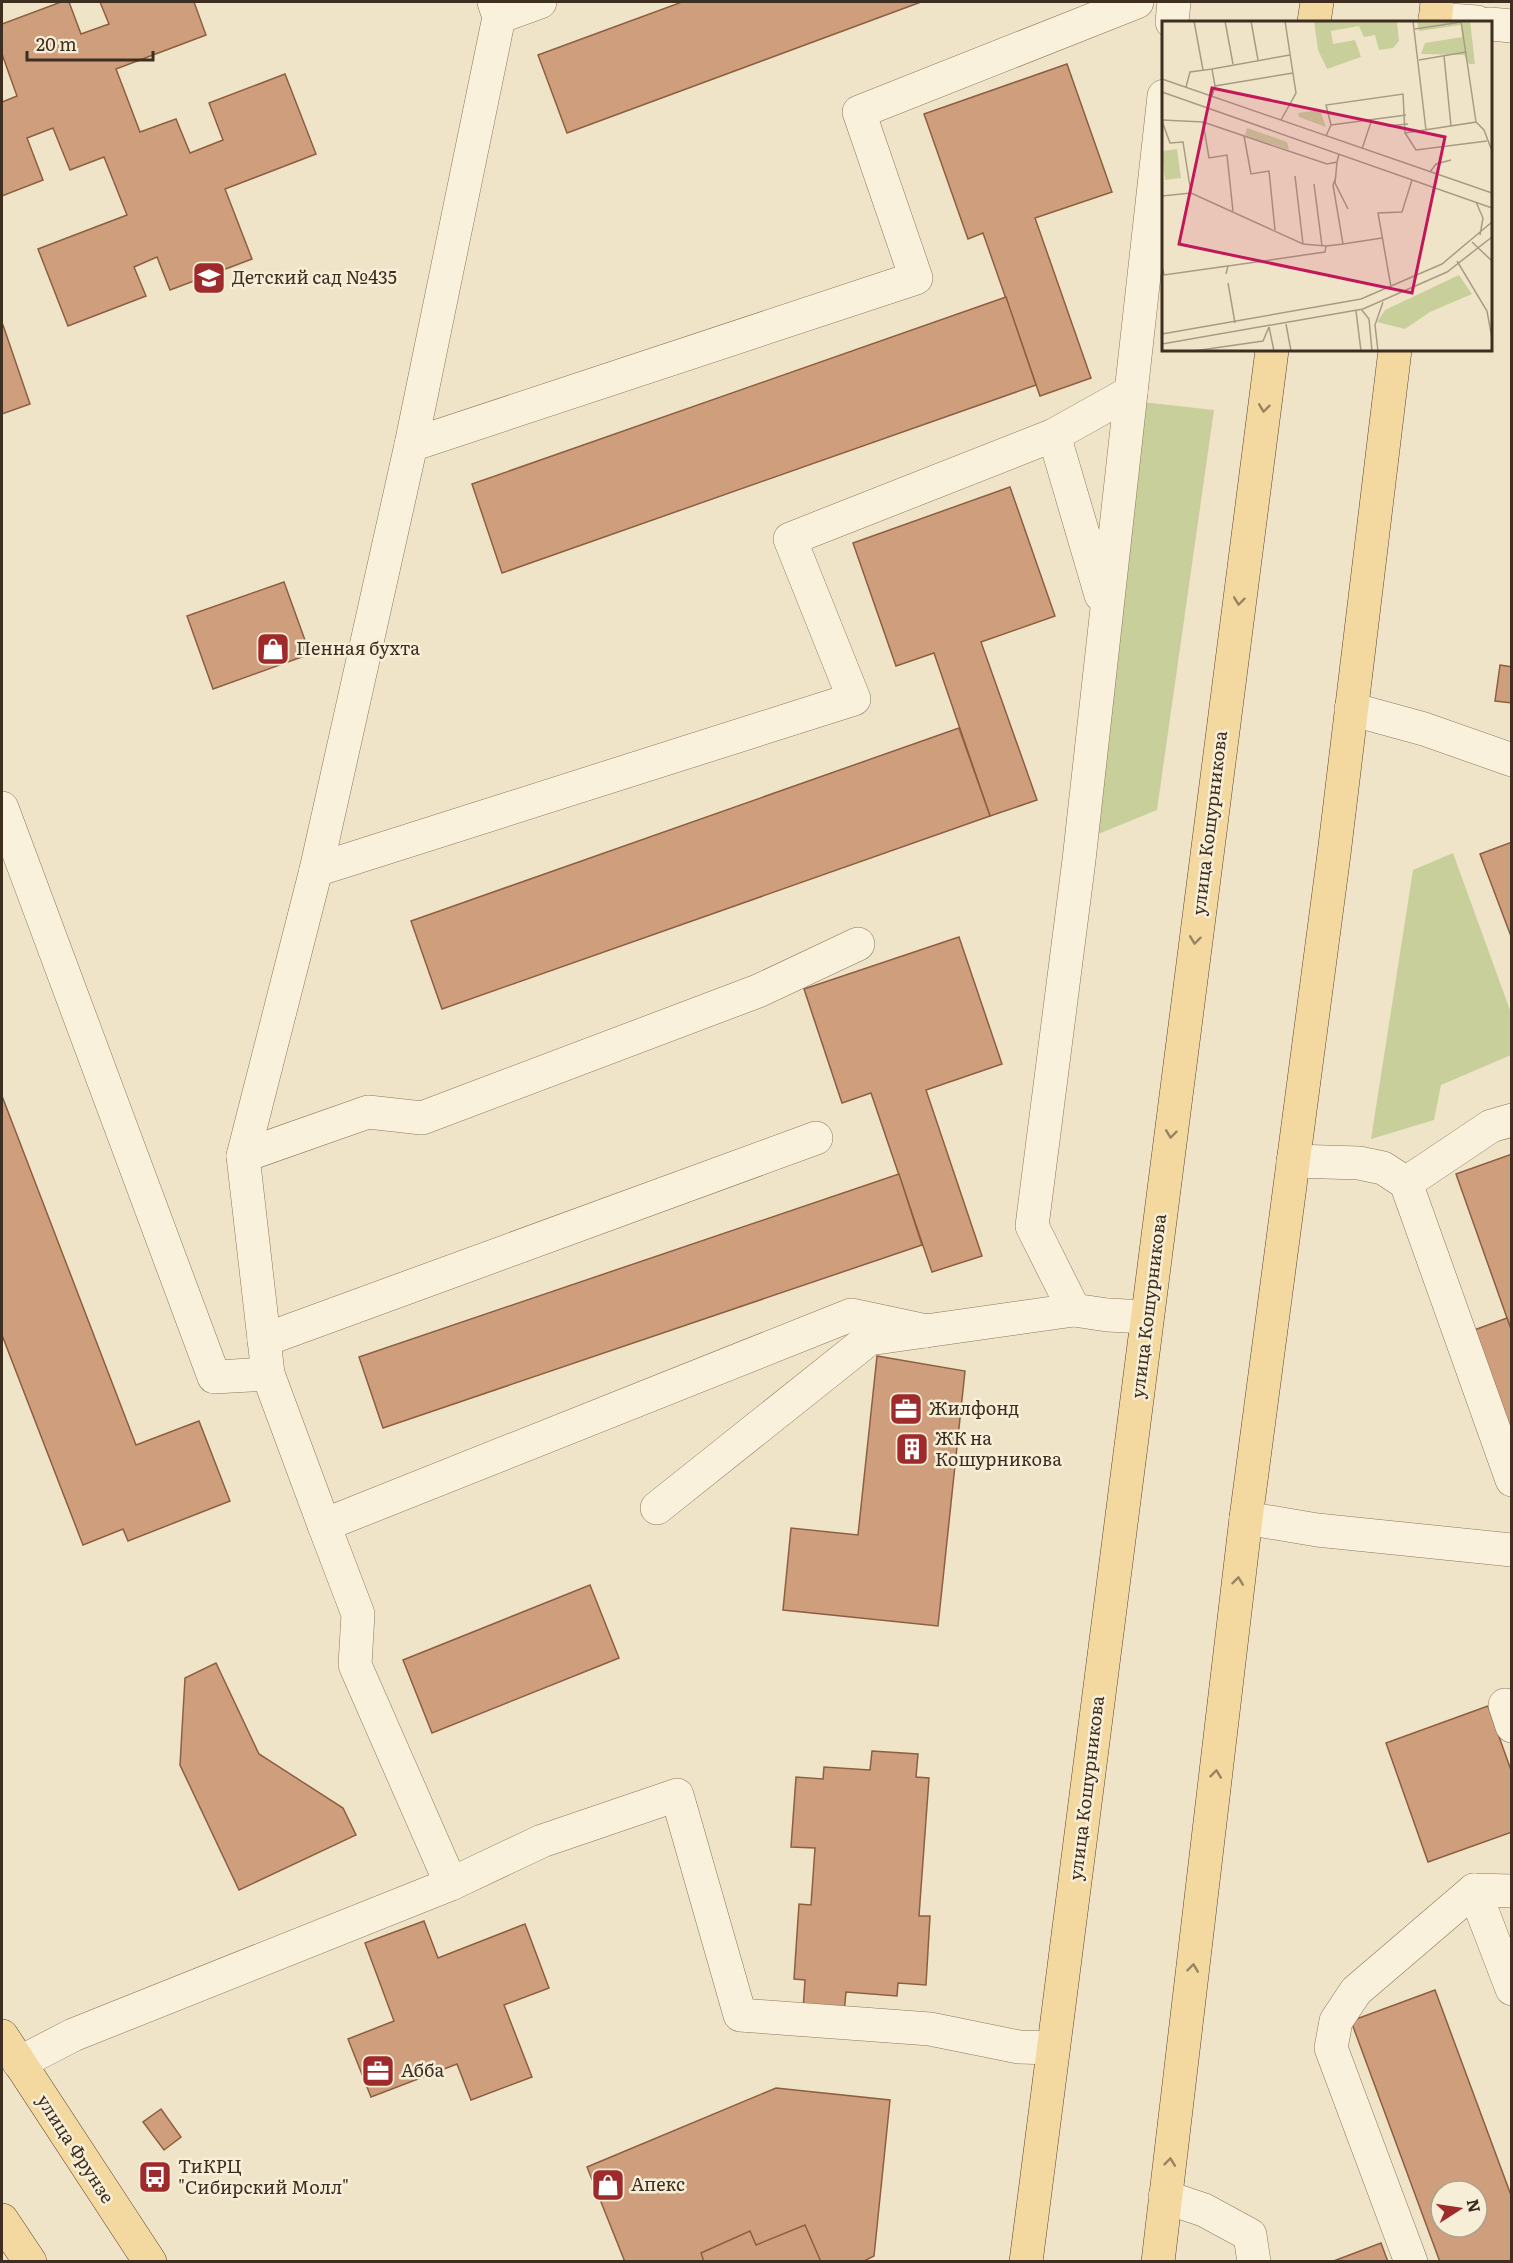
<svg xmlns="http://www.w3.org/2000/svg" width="1513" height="2263" viewBox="0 0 1513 2263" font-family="Literata,serif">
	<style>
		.green { fill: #c9cf9b }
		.building { fill: #cf9f7d; stroke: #8d5f41; stroke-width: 1.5; fill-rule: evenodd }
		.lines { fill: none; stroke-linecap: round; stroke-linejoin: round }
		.minor-casing { stroke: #8d765c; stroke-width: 34 }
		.major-casing { stroke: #5b4430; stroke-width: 34 }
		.minor { stroke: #faf1dc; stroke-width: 33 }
		.major { stroke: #f3d9a0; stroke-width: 33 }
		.oneway { stroke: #988460 }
		.labels { text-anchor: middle; stroke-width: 5; stroke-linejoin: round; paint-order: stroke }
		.poi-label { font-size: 18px; fill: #3d2e20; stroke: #f7eed8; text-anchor: start }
		.street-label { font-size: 18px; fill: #3d2e20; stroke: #f7eed8 }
		.inset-road { fill: none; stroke: #a89b85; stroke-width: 1.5 }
		.view { fill: #c2185b; fill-opacity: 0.15; stroke: #c2185b; stroke-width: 3 }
		.inset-edge { fill: none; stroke: #3d2e20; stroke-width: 3 }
	</style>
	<rect width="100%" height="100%" fill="#f0e4c8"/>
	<g class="green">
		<path d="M1142,402L1214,410L1157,810L1086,839Z"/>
		<path d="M1453,853L1511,1013V1055L1441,1085L1434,1120L1371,1139L1413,870Z"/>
	</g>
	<g class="building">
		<path d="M61,2H69L81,34L109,24L100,2H194L206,35L116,69L140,132L176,119L190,153L223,140L209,103L285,74L316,154L225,189L252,259L170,290L157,257L134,267L146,296L68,326L38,249L127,215L104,157L70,170L53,128L27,138L43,180L2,196V102L17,96L2,54V24Z"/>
		<path d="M682,2H921L567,133L538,55Z"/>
		<path d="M1067,64L1112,192L1035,218L1091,378L1040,396L983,233L968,239L924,114Z"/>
		<path d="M1006,297L1036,385L502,573L472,484Z"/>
		<path d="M2,325H3L30,404L2,414Z"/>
		<path d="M1010,487L1055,616L981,642L1037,800L990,816L934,653L896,666L853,543Z"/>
		<path d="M284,582L310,654L213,689L187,616Z"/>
		<path d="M1500,665L1512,667V703L1495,701Z"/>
		<path d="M959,728L990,816L442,1009L411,921Z"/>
		<path d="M1512,842V939L1480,854Z"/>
		<path d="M959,937L1002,1064L926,1090L982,1256L932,1272L871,1093L842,1103L804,989Z"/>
		<path d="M2,1096L136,1445L199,1421L230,1501L128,1541L123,1529L83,1545L2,1335Z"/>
		<path d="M1512,1154V1332L1456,1174Z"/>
		<path d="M899,1174L922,1245L383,1428L359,1357Z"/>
		<path d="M1507,1318L1512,1332V1458L1466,1333Z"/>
		<path d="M877,1356L965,1371L938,1626L783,1610L791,1528L858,1535Z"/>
		<path d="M590,1585L619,1658L432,1733L403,1660Z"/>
		<path d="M216,1663L259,1754L343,1808L356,1835L239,1890L180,1765L185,1678Z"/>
		<path d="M1488,1706L1512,1773V1832L1428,1862L1386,1743Z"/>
		<path d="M872,1751L918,1754L916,1777L929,1778L919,1916H930L926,1985L898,1983L897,1996L846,1992L844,2013L803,2010L805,1980L794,1979L799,1904L811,1905L815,1848L791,1847L796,1777L823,1779L824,1767L870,1770Z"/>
		<path d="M424,1921L438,1958L525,1924L549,1988L504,2005L532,2077L471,2100L457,2064L371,2097L348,2039L394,2021L365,1943Z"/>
		<path d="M1435,1990L1512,2198V2262H1440L1351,2021ZM1441,2191H1477V2227H1441Z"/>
		<path d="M776,2088L890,2100L874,2256L862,2262H625L587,2167Z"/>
		<path d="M161,2109L181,2137L164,2150L143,2122Z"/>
		<path d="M805,2225L821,2262H704L701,2253L750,2231L756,2245Z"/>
		<path d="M1381,2243L1388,2262H1331Z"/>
	</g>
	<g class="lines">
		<defs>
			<g id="minor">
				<path d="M494,2L499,17L411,445L316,870L243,1156L268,1374L324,1525L851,1315L926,1331"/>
				<path d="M499,17L540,2"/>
				<path d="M1435,19L1477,22"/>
				<path d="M1172,22L1174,2"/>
				<path d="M1490,24L1512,26"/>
				<path d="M1054,435L1101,595"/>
				<path d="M411,445L916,278L859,112L1137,2"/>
				<path d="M1351,709L1424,729L1512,760"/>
				<path d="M2,808L214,1377L268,1374"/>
				<path d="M316,870L854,699L790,539L1054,435L1131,392"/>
				<path d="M243,1156L368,1112L422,1118L758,991L858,944"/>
				<path d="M1293,1161L1359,1163L1383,1168L1406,1183L1491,1126L1512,1120"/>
				<path d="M1406,1183L1512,1480"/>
				<path d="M1147,1317L1107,1315L1074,1310L1032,1226L1079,860L1164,96"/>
				<path d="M264,1340L816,1138"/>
				<path d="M657,1508L869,1339L1074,1310"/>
				<path d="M1246,1518L1317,1530L1512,1550"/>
				<path d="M324,1525L358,1614L355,1665L451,1884"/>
				<path d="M1505,1705L1512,1726"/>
				<path d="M1474,1890L1512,1989"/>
				<path d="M19,2063L73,2035L451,1884L542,1841L677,1795L740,2015L930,2029L1019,2047L1053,2048"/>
				<path d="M1165,2197L1204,2210L1250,2235L1254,2262"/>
				<path d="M1411,2262L1331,2048L1336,2021L1356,1991L1474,1890L1512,1891"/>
			</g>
			<g id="major">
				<path d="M1314,22L1317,2"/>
				<path d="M1435,22L1437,2"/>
				<path d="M2,2036L150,2262"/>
				<path d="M2,2220L30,2262"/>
				<path d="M1026,2262L1272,350"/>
				<path d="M1158,2262L1246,1518L1334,854L1395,350"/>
			</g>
		</defs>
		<use href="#minor" class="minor-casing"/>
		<use href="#major" class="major-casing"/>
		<use href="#minor" class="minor"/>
		<use href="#major" class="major"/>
	</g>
	<defs><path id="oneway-chevron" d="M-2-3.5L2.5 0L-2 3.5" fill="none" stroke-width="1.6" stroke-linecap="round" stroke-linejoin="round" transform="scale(1.5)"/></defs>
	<g class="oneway">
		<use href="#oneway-chevron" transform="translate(1264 408) rotate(97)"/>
		<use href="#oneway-chevron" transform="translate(1239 601) rotate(97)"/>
		<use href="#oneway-chevron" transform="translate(1195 940) rotate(97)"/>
		<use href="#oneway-chevron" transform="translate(1171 1134) rotate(97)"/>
		<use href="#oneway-chevron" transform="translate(1238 1581) rotate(-83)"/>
		<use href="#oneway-chevron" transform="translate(1216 1774) rotate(-83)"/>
		<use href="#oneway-chevron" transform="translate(1193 1968) rotate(-83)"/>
		<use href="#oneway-chevron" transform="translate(1170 2162) rotate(-83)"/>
	</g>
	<defs>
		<symbol id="school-square" viewBox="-11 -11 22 22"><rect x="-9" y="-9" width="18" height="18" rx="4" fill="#9e2a2b" stroke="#f7eed8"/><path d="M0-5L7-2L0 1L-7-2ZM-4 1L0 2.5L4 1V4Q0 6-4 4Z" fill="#fff"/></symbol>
		<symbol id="shop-square" viewBox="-11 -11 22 22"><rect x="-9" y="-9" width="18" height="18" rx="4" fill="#9e2a2b" stroke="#f7eed8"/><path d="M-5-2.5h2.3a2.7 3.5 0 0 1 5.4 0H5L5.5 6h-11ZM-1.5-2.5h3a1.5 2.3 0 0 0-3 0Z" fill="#fff"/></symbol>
		<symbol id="office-square" viewBox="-11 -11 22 22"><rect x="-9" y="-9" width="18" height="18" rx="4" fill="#9e2a2b" stroke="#f7eed8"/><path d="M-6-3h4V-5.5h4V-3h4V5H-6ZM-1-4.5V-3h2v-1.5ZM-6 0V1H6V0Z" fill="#fff"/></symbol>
		<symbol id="building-square" viewBox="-11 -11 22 22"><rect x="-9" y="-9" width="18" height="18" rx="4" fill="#9e2a2b" stroke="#f7eed8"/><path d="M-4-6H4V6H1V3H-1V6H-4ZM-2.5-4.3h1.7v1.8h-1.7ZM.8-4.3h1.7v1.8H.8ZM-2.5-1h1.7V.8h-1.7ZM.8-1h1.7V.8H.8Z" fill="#fff"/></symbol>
		<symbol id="bus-square" viewBox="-11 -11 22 22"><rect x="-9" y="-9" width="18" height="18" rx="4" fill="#9e2a2b" stroke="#f7eed8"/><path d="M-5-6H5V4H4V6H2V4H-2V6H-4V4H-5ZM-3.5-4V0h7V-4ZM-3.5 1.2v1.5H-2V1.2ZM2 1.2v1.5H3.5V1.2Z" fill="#fff"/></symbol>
	</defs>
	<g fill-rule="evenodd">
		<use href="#school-square" x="190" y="259" width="38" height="38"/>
		<use href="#shop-square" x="254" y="630" width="38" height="38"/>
		<use href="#office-square" x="887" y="1390" width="38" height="38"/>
		<use href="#building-square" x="893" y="1430" width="38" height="38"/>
		<use href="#office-square" x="359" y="2052" width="38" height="38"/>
		<use href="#bus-square" x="136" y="2158" width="38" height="38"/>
		<use href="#shop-square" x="589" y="2166" width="38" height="38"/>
	</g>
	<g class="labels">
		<g class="poi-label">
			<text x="232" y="284">Детский сад №435</text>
			<text x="296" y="655">Пенная бухта</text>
			<text x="929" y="1415">Жилфонд</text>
			<text x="935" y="1445">ЖК на<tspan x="935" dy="21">Кошурникова</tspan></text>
			<text x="401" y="2077">Абба</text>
			<text x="178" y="2173">ТиКРЦ<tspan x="178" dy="21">"Сибирский Молл"</tspan></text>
			<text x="631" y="2191">Апекс</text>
		</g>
		<g class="street-label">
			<text transform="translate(1210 823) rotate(-83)" y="6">улица Кошурникова</text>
			<text transform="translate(1149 1306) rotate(-83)" y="6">улица Кошурникова</text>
			<text transform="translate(1087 1788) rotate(-83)" y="6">улица Кошурникова</text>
			<text transform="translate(75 2149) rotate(57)" y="6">улица Фрунзе</text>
		</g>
	</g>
	<g transform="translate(1162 21)">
		<rect width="330" height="330" fill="#f0e4c8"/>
		<path d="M152,0H235L237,20L231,27L217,29L213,14L202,16L197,5L169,10L171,23L193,19L199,36L165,48L156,29ZM255,0H308L313,43H307L302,34L259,33L263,22L300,16L299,4L257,10ZM158,89L164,106L137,96L136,92ZM85,107L125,121L127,129L83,114ZM15,128L19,157L3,159L0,130ZM297,254L310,273L268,291L243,308L215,301L223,289Z" fill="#c9cf9b"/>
		<path class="inset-road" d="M32,0L41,49M63,0L71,43M89,0L96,39M251,0L264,109M253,8L299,1M282,35L289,105M257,39L304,31M50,48L128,34M0,58L330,172M24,66L28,51L50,48L53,65M0,71L330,187M50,75L53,65L131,52M0,99L41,101L165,143L175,141L177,133M119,99L134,72L123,0M0,100L8,122L21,121L29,172M41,101L47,137L65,134L71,190M314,101L322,109L330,130M169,104L244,94M225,105L246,103M243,112L314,101L299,0M82,115L89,153L107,150L113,209M164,115L169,104L164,84L241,73L243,112L254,129L325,120M200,128L210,98M175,141L173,162L186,188M268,151L274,143L289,139M133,155L141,223M152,163L160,225M0,175L29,172L141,223L164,225L181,223L171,164L174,156M314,181L321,197L318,214M310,221L330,240M181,223L220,217M295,240L325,290L330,317M0,245L2,254L66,245L64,253M66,245L163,231L164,225M66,262L73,302M229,266L216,192L240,191L250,159M199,288L207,298L210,330M194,290L199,330M124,303L129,330M107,306L112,330M0,313L199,278L280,243L330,201M0,323L201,288L285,251L330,216M32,330L101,320L107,306M216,330L213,304L221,281"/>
		<path class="view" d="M50,67L283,116L250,272L17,223Z"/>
		<rect width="330" height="330" class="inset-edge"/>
	</g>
	<rect width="1513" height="2263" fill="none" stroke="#3d2e20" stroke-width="6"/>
	<g transform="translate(1459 2209) rotate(78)"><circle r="28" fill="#f7eed8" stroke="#ada18e" stroke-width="1.5"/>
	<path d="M0-4.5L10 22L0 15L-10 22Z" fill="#9e2a2b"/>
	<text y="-9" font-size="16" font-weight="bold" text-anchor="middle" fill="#3d2e20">N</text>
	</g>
	<path d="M27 51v9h126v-9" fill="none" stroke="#3d2e20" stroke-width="3"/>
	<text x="36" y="51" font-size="18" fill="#3d2e20" stroke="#f7eed8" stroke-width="4.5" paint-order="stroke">20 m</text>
</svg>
